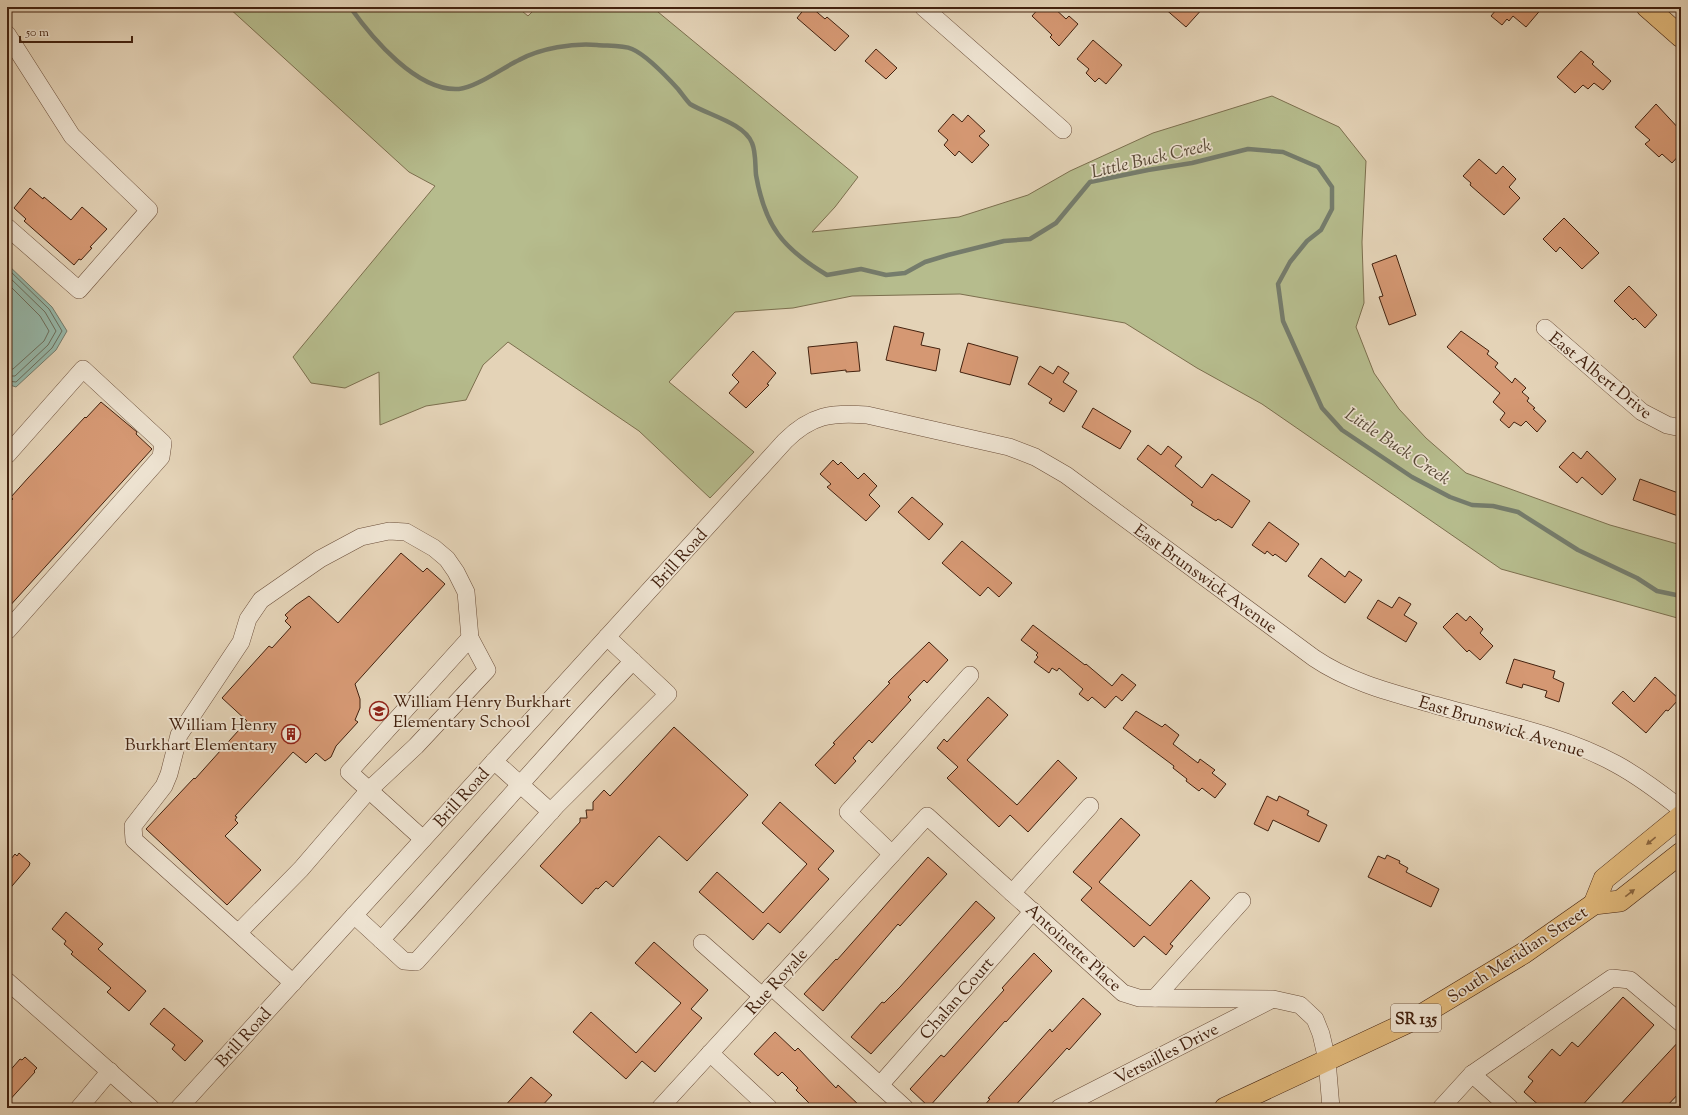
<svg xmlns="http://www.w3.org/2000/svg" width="1688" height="1115" viewBox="0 0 1688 1115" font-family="'Sorts Mill Goudy',serif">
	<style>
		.green { fill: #b6bc8d; stroke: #7c6f4e }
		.water { fill: #96b8aa; stroke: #757c6c }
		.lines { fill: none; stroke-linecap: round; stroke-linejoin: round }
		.shore { stroke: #6c6d5c; stroke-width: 1 }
		.stream { stroke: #757c6c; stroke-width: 4.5 }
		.building { fill: #d59873; stroke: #43220f }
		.minor-casing { stroke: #6b4e39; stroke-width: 18 }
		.major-casing { stroke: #43220f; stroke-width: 22 }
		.minor { stroke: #ede2d0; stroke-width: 17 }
		.major { stroke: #e2ba7c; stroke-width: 21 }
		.oneway { fill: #8b6640 }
		.labels { text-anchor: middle; stroke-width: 3.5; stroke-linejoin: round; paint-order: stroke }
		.shield { fill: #ede2d0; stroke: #765c49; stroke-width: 1 }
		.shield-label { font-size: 16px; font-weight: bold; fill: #43220f }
		.street-label { font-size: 17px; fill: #43220f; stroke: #ede2d0 }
		.poi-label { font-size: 17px; fill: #43220f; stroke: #ede2d0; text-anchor: start }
		.water-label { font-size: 18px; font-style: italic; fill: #584836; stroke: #ede2d0 }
	</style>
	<rect width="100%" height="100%" fill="#e4d3b7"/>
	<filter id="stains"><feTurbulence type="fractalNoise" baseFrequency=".005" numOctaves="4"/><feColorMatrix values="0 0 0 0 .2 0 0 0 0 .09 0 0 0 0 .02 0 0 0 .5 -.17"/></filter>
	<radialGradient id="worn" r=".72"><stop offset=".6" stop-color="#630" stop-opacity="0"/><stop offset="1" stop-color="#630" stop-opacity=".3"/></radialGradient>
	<path class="green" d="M228,7H517L528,16L537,7H652L858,177L835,207L812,232L959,217L1028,195L1070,171L1153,133L1272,96L1339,127L1366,161L1362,242L1364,303L1356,327L1374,373L1399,409L1426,438L1466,473L1610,525L1681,545V619L1501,569L1262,404L1197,368L1125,323L960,294L852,296L793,308L735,312L669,382L754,452L710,498L639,431L508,342L483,365L466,400L426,406L380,425L379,372L345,388L311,383L293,357L435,186L409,172Z"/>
	<path class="water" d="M7,264L52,307L67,331L56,350L16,387L7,384Z"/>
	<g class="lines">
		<g class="shore">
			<path d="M7,268L49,309L62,331L52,348L16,382L7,381"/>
			<path d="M7,275L45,312L56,331L48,345L15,376H7"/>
			<path d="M7,283L40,316L49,331L44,341L13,369L7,370"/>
		</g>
		<path class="stream" d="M350,7C372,38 417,92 459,89C475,88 504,67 519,60C541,48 573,43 597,45C607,46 623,45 632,49C646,55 668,78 678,89C682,94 686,100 690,104C708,115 744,123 752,143C756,152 755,165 756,175C765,226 782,248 827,275L861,269L886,275L905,273L925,262L948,255L1004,241L1030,239L1056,223L1090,182L1148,170L1192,163L1248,149L1283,152L1318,167L1332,187V209L1321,230L1307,241L1290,262L1278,284L1283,321L1322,408L1342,430L1412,477L1450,497L1472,505L1493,506L1518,512L1578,550L1637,578L1657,591L1681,596"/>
	</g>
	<g class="building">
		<path d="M806,7H811L825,19L827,17L849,36L835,51L797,18Z"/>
		<path d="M1040,7H1053L1066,19L1069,16L1078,24L1059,46L1050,37L1052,35L1032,16Z"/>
		<path d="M1163,7H1204L1186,27Z"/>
		<path d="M1493,7H1543L1526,27L1513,16L1509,21L1507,19L1502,25L1491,16L1496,10Z"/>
		<path d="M1093,40L1122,65L1106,84L1099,78L1095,82L1086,73L1089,69L1077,59Z"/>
		<path d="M876,49L897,68L886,79L865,61Z"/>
		<path d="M1581,51L1594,62L1592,64L1611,81L1603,90L1594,83L1588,89L1583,85L1575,93L1557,77Z"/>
		<path d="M1656,104L1681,131V153L1672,163L1662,154L1659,157L1645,144L1650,140L1635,127Z"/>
		<path d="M953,114L962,122L968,115L985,131L979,136L989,145L972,163L959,151L955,156L944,145L948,140L938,131Z"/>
		<path d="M1479,159L1496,174L1503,166L1516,179L1509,187L1520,198L1504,215L1470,185L1471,183L1463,176Z"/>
		<path d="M30,188L43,199L44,197L71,220L82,207L107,229L90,247L92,248L81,260L79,259L74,265L24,221L26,219L14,208Z"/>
		<path d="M1564,218L1599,253L1582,269L1560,247L1556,252L1543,239Z"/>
		<path d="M1396,255L1416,315L1389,325L1379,297L1383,296L1372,264Z"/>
		<path d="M1629,286L1657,315L1645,328L1635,318L1633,320L1614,301Z"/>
		<path d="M894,326L924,333L921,345L940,349L936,371L886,360Z"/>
		<path d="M1461,331L1489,351L1487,354L1498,363L1495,367L1512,383L1515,378L1526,388L1522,392L1529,398L1527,401L1535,408L1533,409L1546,421L1537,432L1526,421L1521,426L1514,422L1509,428L1500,420L1505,413L1493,402L1500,393L1447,347Z"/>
		<path d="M857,342L860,371L846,372V370L811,374L808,347Z"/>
		<path d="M968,343L1018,357L1010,385L960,372Z"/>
		<path d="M753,351L776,373L767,384L769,385L746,408L729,393L739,382L732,375Z"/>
		<path d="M1040,366L1053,374L1058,366L1069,373L1063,382L1077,391L1064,412L1049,403L1052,399L1028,384Z"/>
		<path d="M101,402L137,432L136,434L152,449L7,609V505L13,499L11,497L28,478L85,417L86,418Z"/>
		<path d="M1093,408L1131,431L1120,449L1082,427Z"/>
		<path d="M1148,445L1161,455L1168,446L1182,457L1175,466L1202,488L1212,474L1250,501L1232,528L1218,519L1216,521L1191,505L1193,502L1137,459Z"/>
		<path d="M1587,451L1616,479L1602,495L1582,477L1577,483L1559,467L1573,452L1581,459Z"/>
		<path d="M833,460L838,465L841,462L858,479L864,473L877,486L869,495L880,506L866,521L827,487L831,484L820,474Z"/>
		<path d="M1640,479L1681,494V517L1633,500Z"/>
		<path d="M912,497L943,524L929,540L898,512Z"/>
		<path d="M1269,522L1299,544L1286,562L1275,554L1273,556L1267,551L1265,554L1252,545Z"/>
		<path d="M962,541L1012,583L999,597L988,587L980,596L942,563Z"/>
		<path d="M401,553L423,572L427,568L445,584L355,684L360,699V708L355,720L358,722L336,746L331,757L325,761L316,753L306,763L293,752L235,816L237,817L235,820L238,823L225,836L261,870L227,905L146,829L194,778L195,779L247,721L222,698L269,646L272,648L291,627L285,621L288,618L285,615L296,605L309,596L338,623Z"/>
		<path d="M1321,558L1345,577L1349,571L1362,580L1345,603L1308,576Z"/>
		<path d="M1399,597L1411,604L1404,615L1417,623L1406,642L1367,618L1378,600L1392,608Z"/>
		<path d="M1457,613L1466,621L1470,616L1483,629L1480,633L1493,646L1480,660L1469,650L1467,652L1443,627Z"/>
		<path d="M1033,625L1085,665L1086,664L1112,686L1122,674L1136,685L1122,701L1116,696L1105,708L1092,697L1088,701L1079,694L1083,689L1059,668L1057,671L1052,668L1049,673L1034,662L1038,657L1036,655L1038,653L1021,640Z"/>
		<path d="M929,642L948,660L927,683L924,680L908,697L911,700L872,743L869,740L853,758L856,761L835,784L815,765L835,744L833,743L890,683L888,682Z"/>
		<path d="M1514,659L1555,671L1553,678L1564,683L1559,702L1545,697L1547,691L1523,684L1522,688L1506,683Z"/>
		<path d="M1655,677L1679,699L1668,711L1666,710L1646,733L1612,703L1623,691L1634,702Z"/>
		<path d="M988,697L1008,715L967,760L1017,805L1058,760L1077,778L1028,832L1010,815L999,827L947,778L958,767L937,748L944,739L947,742Z"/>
		<path d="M1136,711L1162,727L1165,724L1179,735L1173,744L1198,763L1200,759L1215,770L1212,773L1226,784L1215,798L1202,788L1199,791L1186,781L1187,779L1173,768L1174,766L1123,728Z"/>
		<path d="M674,727L748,795L687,861L659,836L613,887L606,881L598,889L596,888L582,904L540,866L580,822V818H587L586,810H593V802L604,790L610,796Z"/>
		<path d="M1267,796L1277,801L1279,796L1309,811L1307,815L1327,825L1319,842L1273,820L1268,831L1254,824Z"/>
		<path d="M780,802L834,851L818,869L829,879L780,933L768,923L753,940L699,892L717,872L763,913L807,864L762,823Z"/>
		<path d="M1121,818L1140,835L1099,882L1150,926L1191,880L1210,898L1170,944L1173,946L1166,955L1144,936L1134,947L1081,900L1092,888L1073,872Z"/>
		<path d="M19,853L30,863L29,866L7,892V864L15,854L17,856Z"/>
		<path d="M1387,855L1400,861L1399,863L1408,868L1406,872L1439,889L1431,907L1368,877L1378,856L1385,859Z"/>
		<path d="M928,857L947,874L900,926L898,924L823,1011L804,994L836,959L837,960Z"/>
		<path d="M976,901L995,918L871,1054L851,1037L882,1002L884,1003L900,987Z"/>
		<path d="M66,912L103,944L98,949L146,991L129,1011L107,992L111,988L71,954L73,952L64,944L66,941L52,929Z"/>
		<path d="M654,942L708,990L691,1009L702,1018L655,1072L642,1061L626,1079L573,1032L591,1012L636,1053L681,1003L635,963Z"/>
		<path d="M1034,953L1052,971L1006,1022L1005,1021L929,1107L910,1089L941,1055L944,1057L1004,990L1002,988Z"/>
		<path d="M1623,997L1654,1025L1580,1108H1542L1524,1092L1533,1081L1528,1077L1552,1049L1560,1056L1572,1042L1578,1047Z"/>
		<path d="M1083,998L1101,1014L1069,1050L1067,1048L1013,1108H982L990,1099L988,1098L1050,1029L1052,1032Z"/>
		<path d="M164,1008L203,1041L185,1061L172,1049L175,1045L150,1024Z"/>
		<path d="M775,1032L795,1051L798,1048L836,1088L838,1085L862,1108H814L796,1090L798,1088L782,1072L778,1076L754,1054Z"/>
		<path d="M1681,1039V1091L1665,1108H1617Z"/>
		<path d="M25,1057L37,1068L34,1071L35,1072L7,1103V1074L20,1059L22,1060Z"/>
		<path d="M531,1077L552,1095L540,1108H503Z"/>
	</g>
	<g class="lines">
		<defs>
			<g id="minor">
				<path d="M923,7L1063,130"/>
				<path d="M7,34L72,136L149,210L79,290L7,227"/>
				<path d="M1545,328L1642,412L1667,425L1681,428"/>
				<path d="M7,455L83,369L163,443L161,457L7,631"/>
				<path d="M494,761L551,812"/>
				<path d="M423,839L349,772L470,638"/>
				<path d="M892,854L848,812L970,675"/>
				<path d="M1012,893L1090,806"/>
				<path d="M354,915L404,961L416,962L556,806L668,694L607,637"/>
				<path d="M238,933L134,840L133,826L164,786L169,774L179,735L241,642L248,619L261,600L320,559L361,537L389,531L406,532L434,548L447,559L456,572L466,592L470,638L487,670L416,746L369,790L301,869L238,933L293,983"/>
				<path d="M381,940C466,848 546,752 633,661"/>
				<path d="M702,943L762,996"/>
				<path d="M7,981L151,1108"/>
				<path d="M771,986L905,1108"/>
				<path d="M1155,998L1242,901"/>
				<path d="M710,1053L769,1108"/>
				<path d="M1472,1074L1510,1108"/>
				<path d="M880,1085L1033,911"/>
				<path d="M79,1108L110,1071"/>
				<path d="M179,1108L785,441C811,415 832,412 867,415L1009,447L1035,457L1066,475L1314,658C1351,683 1393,693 1435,705C1495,722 1561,734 1616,764C1640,777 1661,793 1681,809"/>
				<path d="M660,1108L927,816L1123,993L1139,998L1273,999L1300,1005L1315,1019L1321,1034L1327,1060L1331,1108"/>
				<path d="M1059,1108L1271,1000"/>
				<path d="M1441,1108L1472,1074L1612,978L1630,980L1681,1023"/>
			</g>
			<g id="major">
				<path d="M1647,7L1681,37"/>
				<path d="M1594,904L1604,879L1681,816"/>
				<path d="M1225,1108L1413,1020L1524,953L1594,904L1620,901L1681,853"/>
			</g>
		</defs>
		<use href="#minor" class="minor-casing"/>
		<use href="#major" class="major-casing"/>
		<use href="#minor" class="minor"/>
		<use href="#major" class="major"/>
	</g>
	<defs><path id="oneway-solid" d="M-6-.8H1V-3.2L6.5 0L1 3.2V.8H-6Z"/></defs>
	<g class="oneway">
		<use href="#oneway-solid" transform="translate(1651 841) rotate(141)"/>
		<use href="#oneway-solid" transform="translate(1630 893) rotate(-38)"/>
	</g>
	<defs>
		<symbol id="school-ring" viewBox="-11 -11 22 22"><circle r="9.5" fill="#ede2d0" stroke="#8f2418" stroke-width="1.5"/><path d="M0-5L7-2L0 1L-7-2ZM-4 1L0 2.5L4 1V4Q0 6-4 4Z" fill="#8f2418"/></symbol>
		<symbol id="building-ring" viewBox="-11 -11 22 22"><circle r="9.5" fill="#ede2d0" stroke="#8f2418" stroke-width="1.5"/><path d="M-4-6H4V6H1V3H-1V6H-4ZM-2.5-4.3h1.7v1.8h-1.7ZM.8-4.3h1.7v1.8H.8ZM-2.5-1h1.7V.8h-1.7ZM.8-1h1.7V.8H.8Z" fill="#8f2418"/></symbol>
	</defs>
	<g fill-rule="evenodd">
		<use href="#school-ring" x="368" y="700" width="22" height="22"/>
		<use href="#building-ring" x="280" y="723" width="22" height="22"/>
	</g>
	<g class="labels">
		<rect class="shield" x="1391" y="1004" width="50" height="28" rx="3"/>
		<g class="shield-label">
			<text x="1416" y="1024">SR 135</text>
		</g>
		<g class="street-label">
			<text transform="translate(1601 375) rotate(39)" y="6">East Albert Drive</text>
			<text transform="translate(679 558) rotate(-48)" y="6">Brill Road</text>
			<text transform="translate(1206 578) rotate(36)" y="6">East Brunswick Avenue</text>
			<text transform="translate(1502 726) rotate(17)" y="6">East Brunswick Avenue</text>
			<text transform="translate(461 797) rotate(-48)" y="6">Brill Road</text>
			<text transform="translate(1074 947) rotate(42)" y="6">Antoinette Place</text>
			<text transform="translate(1517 954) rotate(-33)" y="6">South Meridian Street</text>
			<text transform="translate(776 981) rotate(-48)" y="6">Rue Royale</text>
			<text transform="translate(956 998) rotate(-49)" y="6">Chalan Court</text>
			<text transform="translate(243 1037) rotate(-48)" y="6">Brill Road</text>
			<text transform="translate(1166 1053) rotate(-27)" y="6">Versailles Drive</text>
		</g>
		<g class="poi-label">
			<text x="393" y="707">William Henry Burkhart<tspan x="393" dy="20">Elementary School</tspan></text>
			<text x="277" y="730" text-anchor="end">William Henry<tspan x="277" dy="20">Burkhart Elementary</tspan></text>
		</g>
		<g class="water-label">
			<text transform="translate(1151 158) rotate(-13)" y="6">Little Buck Creek</text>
			<text transform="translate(1398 446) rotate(34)" y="6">Little Buck Creek</text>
		</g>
	</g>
	<rect width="1688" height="1115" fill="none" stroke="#e4d3b7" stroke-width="24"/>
	<rect x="8" y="8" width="1672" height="1099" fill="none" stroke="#43220f" stroke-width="2"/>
	<rect x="12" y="12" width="1664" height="1091" fill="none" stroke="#43220f"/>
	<path d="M20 36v6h112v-6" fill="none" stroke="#43220f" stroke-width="2"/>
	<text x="26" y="36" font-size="12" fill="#43220f" stroke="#ede2d0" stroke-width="3" paint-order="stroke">50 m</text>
	<rect width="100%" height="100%" filter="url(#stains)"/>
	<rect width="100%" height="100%" fill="url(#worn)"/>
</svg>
